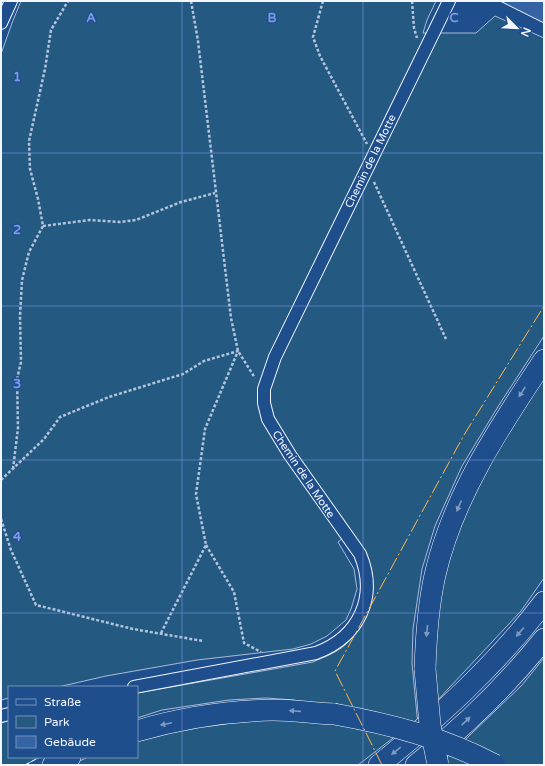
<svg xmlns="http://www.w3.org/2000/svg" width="545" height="766" viewBox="0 0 545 766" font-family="'Varela Round',sans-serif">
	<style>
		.green { fill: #245a82; stroke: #a8bbd7 }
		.building { fill: #3563a3; stroke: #f2f6ff }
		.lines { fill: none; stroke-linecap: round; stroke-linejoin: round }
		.street-casing { stroke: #f2f6ff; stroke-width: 14 }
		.highway-casing { stroke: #f2f6ff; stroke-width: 22 }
		.path { stroke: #b3c4dc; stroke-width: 2.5; stroke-dasharray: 3 2; stroke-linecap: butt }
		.street { stroke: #1f4e8c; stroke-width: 12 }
		.highway { stroke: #1f4e8c; stroke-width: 21 }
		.highway-bridge-casing { stroke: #f2f6ff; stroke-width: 22; stroke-linecap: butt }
		.highway-bridge { stroke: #1f4e8c; stroke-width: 21 }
		.fence { stroke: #f2f6ff; stroke-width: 1; stroke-dasharray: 5 2; stroke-linecap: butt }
		.power { stroke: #ffb74d; stroke-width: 1; stroke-dasharray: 14 3 2 3; stroke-linecap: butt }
		.oneway { fill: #7e9ac0 }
		.grid { fill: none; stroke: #7d9aea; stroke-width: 1; stroke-opacity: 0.55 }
		.labels { text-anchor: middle; stroke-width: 3; stroke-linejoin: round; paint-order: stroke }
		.street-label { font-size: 11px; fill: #f2f6ff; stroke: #1f4e8c }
		.grid-label { font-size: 13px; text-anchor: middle; font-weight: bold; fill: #7d9aea; stroke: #1f4e8c; stroke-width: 3; stroke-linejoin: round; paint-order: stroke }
	</style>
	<rect width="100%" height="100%" fill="#1f4e8c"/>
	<g class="green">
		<path d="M21,1H436L427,20L423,33H476L495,16L544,38V336L499,405L462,466L435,526L422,569L413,629L412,663L418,726L294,700L266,698L229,700L162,710L137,718V693L313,662C324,657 336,653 345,645C369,623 381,588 367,558C363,549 355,541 349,533L338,542L354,569L357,589L351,609L346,620L327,636L311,644L293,649L197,660L106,676L58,687H9V698L1,700V54L12,23Z"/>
		<path d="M544,374V578L521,611L435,703C435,675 434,646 437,618C442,571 463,513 485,471C503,438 525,406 544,374Z"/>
		<path d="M544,658V765H447L445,759L522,685Z"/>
		<path d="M9,720V757H40L25,765H1V723Z"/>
		<path d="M262,720H295L334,724L397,735L358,765H71L88,757H137V739L181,728Z"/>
	</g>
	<path class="building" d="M500,1H544V23Z"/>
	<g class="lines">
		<defs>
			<g id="street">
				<path d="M1,23L11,1"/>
				<path d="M134,687L316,653C359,637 378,597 360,554L290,455L268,419L264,403V389L275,357L449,1"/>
				<path d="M1,716L9,714"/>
			</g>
			<g id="highway">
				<path d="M425,669C426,637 428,606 435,575C453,496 500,426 544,360"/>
				<path d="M137,731C181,718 227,711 273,710C293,710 314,713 334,714"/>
				<path d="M53,765L70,757"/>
				<path d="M379,765C440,716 497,664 544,602"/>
				<path d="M416,765C463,728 507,685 544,639"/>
			</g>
		</defs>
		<use href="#street" class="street-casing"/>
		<use href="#highway" class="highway-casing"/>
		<g class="path">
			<path d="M191,1L198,41L231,318L238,351L255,378"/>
			<path d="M323,1L313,37L320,56L367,144"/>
			<path d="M412,1L414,28L417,38"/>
			<path d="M374,182L446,339"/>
			<path d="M43,226L90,220L120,222L136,220L181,202L215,193"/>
			<path d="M13,469L18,428L17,379L21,362L20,316L22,280L29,252L43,226L38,199L30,169L29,141L45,69L51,30L68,1"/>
			<path d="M1,480L44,439L60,417L109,397L183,374L204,361L238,351"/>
			<path d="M1,519L11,550L36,605L133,629L203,641"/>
			<path d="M206,545L234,592L244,643L261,652"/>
			<path d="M161,633L206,545L196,494L205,429L238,351"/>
		</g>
		<use href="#street" class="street"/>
		<use href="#highway" class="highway"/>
		<defs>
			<g id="highway-bridge">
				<path d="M425,669L430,725L438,765"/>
				<path d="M334,714C390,724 444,738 495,765"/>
			</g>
		</defs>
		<use href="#highway-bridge" class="highway-bridge-casing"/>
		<use href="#highway-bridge" class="highway-bridge"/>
		<path class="fence" d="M25,765L36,759"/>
		<path class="power" d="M382,765L335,671L464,435L544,306"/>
	</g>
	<defs><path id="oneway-solid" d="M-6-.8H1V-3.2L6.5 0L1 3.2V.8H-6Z"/></defs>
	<g class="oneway">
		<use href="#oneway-solid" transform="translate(522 392) rotate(123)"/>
		<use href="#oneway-solid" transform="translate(459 506) rotate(114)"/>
		<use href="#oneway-solid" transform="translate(427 631) rotate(96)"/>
		<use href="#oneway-solid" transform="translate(520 632) rotate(130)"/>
		<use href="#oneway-solid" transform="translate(295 711) rotate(-176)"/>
		<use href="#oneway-solid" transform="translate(466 721) rotate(-44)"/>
		<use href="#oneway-solid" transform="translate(166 724) rotate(168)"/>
		<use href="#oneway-solid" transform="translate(396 751) rotate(141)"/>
	</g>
	<path class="grid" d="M182,1V765M363,1V765M1,153H544M1,306H544M1,460H544M1,613H544"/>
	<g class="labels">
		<g class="street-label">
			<text transform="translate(370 161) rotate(-64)" y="4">Chemin de la Motte</text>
			<text transform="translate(304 474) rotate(56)" y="4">Chemin de la Motte</text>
		</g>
	</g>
	<g class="grid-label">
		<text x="91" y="22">A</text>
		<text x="272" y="22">B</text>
		<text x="454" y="22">C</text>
		<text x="17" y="81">1</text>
		<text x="17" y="234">2</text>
		<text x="17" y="388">3</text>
		<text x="17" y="541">4</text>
	</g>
	<rect width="545" height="766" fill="none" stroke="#f2f6ff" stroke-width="4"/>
	<rect x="8" y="686" width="130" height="72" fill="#1f4e8c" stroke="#7391ba"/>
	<rect x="16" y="699" width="20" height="6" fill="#1f4e8c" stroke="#7391ba"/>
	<text x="44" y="706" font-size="12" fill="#f2f6ff">Straße</text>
	<rect x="16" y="716" width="20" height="12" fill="#245a82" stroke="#7391ba"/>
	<text x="44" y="726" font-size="12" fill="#f2f6ff">Park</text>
	<rect x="16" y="736" width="20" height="12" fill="#3563a3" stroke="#7391ba"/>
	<text x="44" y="746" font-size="12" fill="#f2f6ff">Gebäude</text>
	<g transform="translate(517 28) rotate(114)" stroke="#1f4e8c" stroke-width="3" paint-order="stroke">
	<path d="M0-3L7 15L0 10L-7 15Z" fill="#f2f6ff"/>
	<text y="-6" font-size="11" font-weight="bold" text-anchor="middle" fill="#f2f6ff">N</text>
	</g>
</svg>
